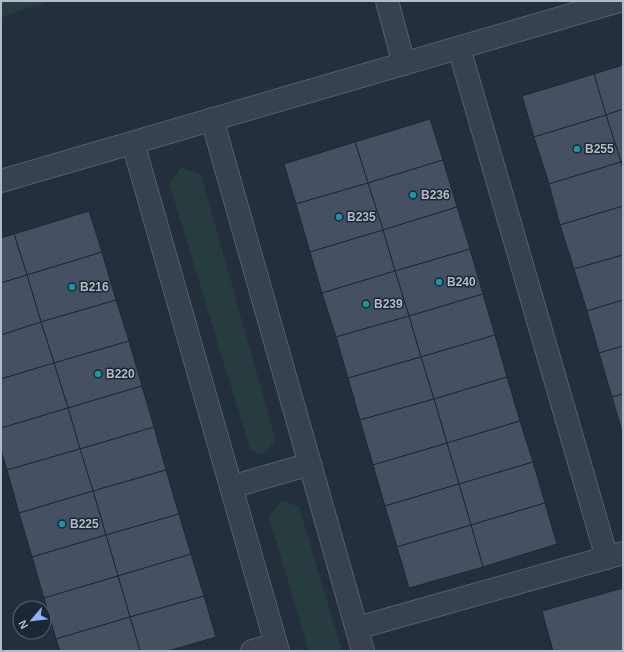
<svg xmlns="http://www.w3.org/2000/svg" width="624" height="652" viewBox="0 0 624 652" font-family="Arial,sans-serif">
	<style>
		.green { fill: #263c3f }
		.building { fill: #455162; stroke: #1f2835 }
		.lines { fill: none; stroke-linecap: round; stroke-linejoin: round }
		.minor-casing { stroke: #565f6c; stroke-width: 24 }
		.minor { stroke: #38414e; stroke-width: 22 }
		.culture-dot { fill: #0f9aa8; stroke: #1d2633; stroke-width: 1.5 }
		.labels { text-anchor: middle; stroke-width: 3; stroke-linejoin: round; paint-order: stroke }
		.poi-label { font-size: 12px; font-weight: bold; fill: #b4bcc9; stroke: #1d2633; text-anchor: start }
	</style>
	<rect width="100%" height="100%" fill="#242f3e"/>
	<g class="green">
		<path d="M1,1H51L1,17Z"/>
		<path d="M182,167L201,175L276,441L261,455L250,449L169,183Z"/>
		<path d="M282,500L299,507L342,651H309L269,517Z"/>
	</g>
	<g class="building">
		<path d="M623,65V109L606,115L594,74Z"/>
		<path d="M594,74L606,115L534,137L522,96Z"/>
		<path d="M623,109V161L621,162L606,115Z"/>
		<path d="M606,115L621,162L549,184L534,137Z"/>
		<path d="M430,119L443,160L368,183L355,142Z"/>
		<path d="M355,142L368,183L296,204L284,164Z"/>
		<path d="M443,160L457,207L383,230L368,183Z"/>
		<path d="M621,162L623,169V206L560,225L549,184Z"/>
		<path d="M368,183L383,230L310,252L296,204Z"/>
		<path d="M623,206V255L574,269L560,225Z"/>
		<path d="M457,207L470,249L395,271L383,230Z"/>
		<path d="M89,211L102,252L27,275L14,234Z"/>
		<path d="M383,230L395,271L322,293L310,252Z"/>
		<path d="M14,234L27,275L1,283V238Z"/>
		<path d="M470,249L483,294L409,316L395,271Z"/>
		<path d="M102,252L116,300L41,322L27,275Z"/>
		<path d="M623,255V300L587,311L574,269Z"/>
		<path d="M395,271L409,316L336,337L322,293Z"/>
		<path d="M27,275L41,322L1,335V283Z"/>
		<path d="M483,294L495,335L421,357L409,316Z"/>
		<path d="M116,300L129,341L54,363L41,322Z"/>
		<path d="M623,300V346L599,353L587,311Z"/>
		<path d="M409,316L421,357L348,378L336,337Z"/>
		<path d="M41,322L54,363L1,379V335Z"/>
		<path d="M495,335L507,377L434,399L421,357Z"/>
		<path d="M129,341L142,386L68,408L54,363Z"/>
		<path d="M623,346V394L612,397L599,353Z"/>
		<path d="M421,357L434,399L360,420L348,378Z"/>
		<path d="M54,363L68,408L1,428V379Z"/>
		<path d="M507,377L520,421L447,443L434,399Z"/>
		<path d="M142,386L154,427L80,449L68,408Z"/>
		<path d="M623,394V435L612,397Z"/>
		<path d="M434,399L447,443L373,465L360,420Z"/>
		<path d="M68,408L80,449L7,470L1,450V428Z"/>
		<path d="M520,421L533,462L459,484L447,443Z"/>
		<path d="M154,427L166,470L93,491L80,449Z"/>
		<path d="M447,443L459,484L385,506L373,465Z"/>
		<path d="M80,449L93,491L19,513L7,470Z"/>
		<path d="M533,462L545,503L471,525L459,484Z"/>
		<path d="M166,470L179,514L106,535L93,491Z"/>
		<path d="M459,484L471,525L397,547L385,506Z"/>
		<path d="M93,491L106,535L32,557L19,513Z"/>
		<path d="M545,503L557,544L483,567L471,525Z"/>
		<path d="M179,514L191,554L118,576L106,535Z"/>
		<path d="M471,525L483,567L409,588L397,547Z"/>
		<path d="M106,535L118,576L44,598L32,557Z"/>
		<path d="M191,554L204,596L130,617L118,576Z"/>
		<path d="M118,576L130,617L56,639L44,598Z"/>
		<path d="M623,588V651H553L542,611Z"/>
		<path d="M204,596L216,637L168,651H140L130,617Z"/>
		<path d="M130,617L140,651H60L56,639Z"/>
	</g>
	<g class="lines">
		<defs>
			<g id="minor">
				<path d="M387,1L404,64"/>
				<path d="M459,48L607,558"/>
				<path d="M212,119L363,651"/>
				<path d="M133,143L278,651"/>
				<path d="M1,181L619,1"/>
				<path d="M231,487L310,464"/>
				<path d="M357,628L623,553"/>
				<path d="M252,651L276,644"/>
			</g>
		</defs>
		<use href="#minor" class="minor-casing"/>
		<use href="#minor" class="minor"/>
	</g>
	<g class="culture-dot">
		<circle cx="577" cy="149" r="4"/>
		<circle cx="413" cy="195" r="4"/>
		<circle cx="339" cy="217" r="4"/>
		<circle cx="439" cy="282" r="4"/>
		<circle cx="72" cy="287" r="4"/>
		<circle cx="366" cy="304" r="4"/>
		<circle cx="98" cy="374" r="4"/>
		<circle cx="62" cy="524" r="4"/>
	</g>
	<g class="labels">
		<g class="poi-label">
			<text x="585" y="153">B255</text>
			<text x="421" y="199">B236</text>
			<text x="347" y="221">B235</text>
			<text x="447" y="286">B240</text>
			<text x="80" y="291">B216</text>
			<text x="374" y="308">B239</text>
			<text x="106" y="378">B220</text>
			<text x="70" y="528">B225</text>
		</g>
	</g>
	<rect width="624" height="652" fill="none" stroke="#b4bcc9" stroke-width="4"/>
	<g transform="translate(32 620) rotate(242)"><circle r="19" fill="#1d2633" stroke="#59626f"/>
	<path d="M0-3L7 15L0 10L-7 15Z" fill="#8ab4f8"/>
	<text y="-6" font-size="11" font-weight="bold" text-anchor="middle" fill="#b4bcc9">N</text>
	</g>
</svg>
